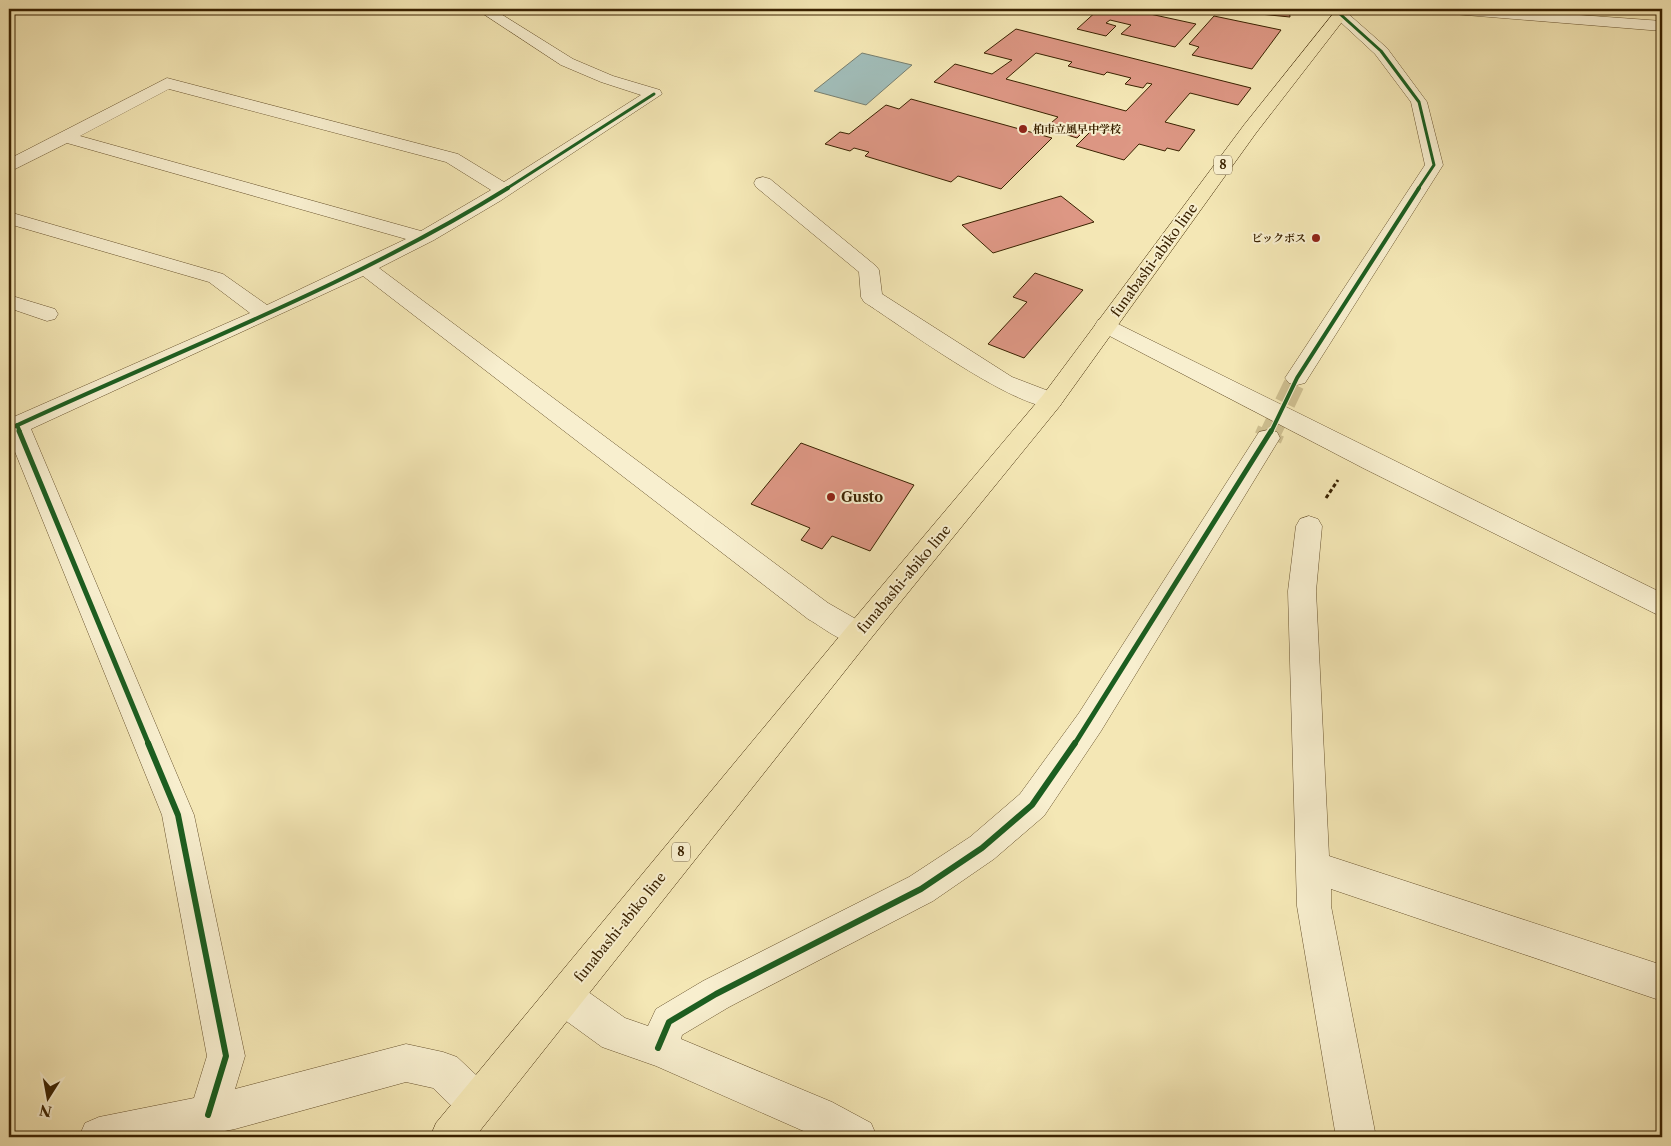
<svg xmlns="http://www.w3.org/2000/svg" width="1671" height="1146" viewBox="0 0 1671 1146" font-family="'Libre Caslon Text','Noto Serif JP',serif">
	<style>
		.water { fill: #a1bdb9; stroke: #787f6f }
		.building { fill: #dd9784; stroke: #3a2201; fill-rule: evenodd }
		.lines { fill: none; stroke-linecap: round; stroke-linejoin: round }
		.minor-tunnel-far1 { stroke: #cfc091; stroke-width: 21; stroke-dasharray: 21 11; stroke-linecap: butt }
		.minor-tunnel { stroke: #cfc091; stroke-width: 28; stroke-dasharray: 28 14; stroke-linecap: butt }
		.minor-casing { stroke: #68532e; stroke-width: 1 }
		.major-casing { stroke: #3a2201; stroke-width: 1 }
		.path { stroke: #3a2201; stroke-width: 3; stroke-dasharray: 4 2.5; stroke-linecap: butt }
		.minor { fill: #f8efcf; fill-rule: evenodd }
		.major { fill: #f4e7b5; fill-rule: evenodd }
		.cycleway-far3-casing { stroke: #f8efcf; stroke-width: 5 }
		.cycleway-far2-casing { stroke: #f8efcf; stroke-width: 6 }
		.cycleway-far1-casing { stroke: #f8efcf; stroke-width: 8 }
		.cycleway-casing { stroke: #f8efcf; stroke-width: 9 }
		.cycleway-far3 { stroke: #1b5e20; stroke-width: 3 }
		.cycleway-far2 { stroke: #1b5e20; stroke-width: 4 }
		.cycleway-far1 { stroke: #1b5e20; stroke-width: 5 }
		.cycleway { stroke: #1b5e20; stroke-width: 6 }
		.poi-dot { fill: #8f2418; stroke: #f8efcf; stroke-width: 2 }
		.labels { text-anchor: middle; stroke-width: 4; stroke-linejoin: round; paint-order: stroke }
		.far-poi-label { font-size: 11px; font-weight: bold; fill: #3a2201; stroke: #f8efcf; text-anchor: start }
		.shield { fill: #f8efcf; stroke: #73603f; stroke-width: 1 }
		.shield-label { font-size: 12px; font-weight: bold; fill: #3a2201 }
		.street-label { font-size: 14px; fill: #3a2201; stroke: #f8efcf }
		.poi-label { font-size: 14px; font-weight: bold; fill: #3a2201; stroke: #f8efcf; text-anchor: start }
	</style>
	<rect width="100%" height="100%" fill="#f4e7b5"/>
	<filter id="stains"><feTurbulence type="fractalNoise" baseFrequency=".004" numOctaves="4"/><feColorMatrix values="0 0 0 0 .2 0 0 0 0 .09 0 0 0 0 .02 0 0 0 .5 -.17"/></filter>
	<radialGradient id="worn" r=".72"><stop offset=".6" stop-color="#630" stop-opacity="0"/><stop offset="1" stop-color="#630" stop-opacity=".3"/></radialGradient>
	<path class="water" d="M862,53L912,65L866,105L814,91Z"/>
	<g class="building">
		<path d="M1099,9H1127L1196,24L1175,47L1121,34L1131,25L1110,20L1106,23L1116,26L1106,36L1077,29Z"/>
		<path d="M1229,9H1289L1290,17L1229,11Z"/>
		<path d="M1214,16L1281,30L1252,69L1192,55L1199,47L1189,44Z"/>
		<path d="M1016,29L1251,88L1238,105L1190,93L1165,122L1195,130L1179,151L1167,148L1165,151L1139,144L1124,160L1076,146L1092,130L1086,129L1077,138L1045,128L1058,117L934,82L955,64L992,74L1012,60L984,53ZM1036,53L1072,62L1068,66L1104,75L1107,72L1131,78L1125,84L1143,88L1147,83L1152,84L1126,111L1006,79Z"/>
		<path d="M911,99L1052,138L1001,189L958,176L951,182L865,156L869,152L854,148L850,151L825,144L840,132L849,134L886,105L899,109Z"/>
		<path d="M1061,196L1094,222L993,253L962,225Z"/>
		<path d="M1035,273L1083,290L1024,358L988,344L1027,302L1013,297Z"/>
		<path d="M801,443L914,485L870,551L832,536L822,549L801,540L810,528L751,504Z"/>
	</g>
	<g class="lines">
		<path class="minor-tunnel-far1" d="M1271,432L1297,378"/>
		<path class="minor-tunnel" d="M1268,438L1271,431"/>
		<defs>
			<g id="minor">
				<path d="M476,9H493L573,59L613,76L660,90L662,94L500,201L434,240L379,268L828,603L868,626L872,634L868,642C847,649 826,629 808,619L363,276L31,429L194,815L245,1056L235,1089L406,1044L443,1052L457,1057L491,1089L497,1103L491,1117L477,1123L463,1117L433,1088L406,1082L235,1129L194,1137H79L85,1123L99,1117L194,1098L207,1056L162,815L9,437V419L250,313L209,282L9,224V212L223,274L267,305L406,239L67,143L9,172V159L167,78L458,154L504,182L641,95L601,82L561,65ZM169,89L446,162L491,190L421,231L80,136Z"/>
				<path d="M1340,9L1345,11L1387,48L1427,102L1443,165L1305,383L1297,385L1289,383L1285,378L1425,165L1411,102L1375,54L1335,17L1332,14Z"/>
				<path d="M1434,9H1496L1662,21V31L1441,13L1436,12Z"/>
				<path d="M763,177L770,179L876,266L879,270L882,294L1012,377L1059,395L1063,401L1059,407C1023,416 899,324 864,302L861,297L859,272L756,187L754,183L756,179Z"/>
				<path d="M9,295L55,309L58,314L55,319L47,321L9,308Z"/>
				<path d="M1106,318L1662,593V617L1363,468L1098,330L1095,325L1098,320Z"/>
				<path d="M1268,430L1277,432L1280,438L1101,731L1044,816L994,859L933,901L729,1007L682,1035L681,1039L832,1102L871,1123L877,1137H817L656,1066L602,1047L551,1010L546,997L551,984L564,979L577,984L625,1018L648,1026L656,1009L703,981L909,877L970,837L1020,794L1079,713L1259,432Z"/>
				<path d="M1309,516L1318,519L1322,526L1316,591L1329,856L1662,965V1001L1331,889V906L1376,1137H1336L1297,906L1288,591L1296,526L1300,519Z"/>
			</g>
			<path id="major" d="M1337,9H1352L1256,133L1059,407L868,642L475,1137H430L436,1123L848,626L1043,395L1244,125Z"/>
		</defs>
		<use href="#minor" class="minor-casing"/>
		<use href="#major" class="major-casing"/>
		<path class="path" d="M1326,498L1338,480"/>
		<use href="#minor" class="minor"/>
		<use href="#major" class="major"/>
		<defs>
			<g id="cycleway-far3">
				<path d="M1340,14L1381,51L1419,102L1434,165L1418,189"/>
				<path d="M506,189L654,94"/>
			</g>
			<g id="cycleway-far2">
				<path d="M17,425L20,432"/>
				<path d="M9,429C176,351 351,286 508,188"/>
				<path d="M1271,432L1297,378L1419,188"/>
			</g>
			<g id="cycleway-far1">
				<path d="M19,431L149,745"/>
				<path d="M1074,745L1271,431"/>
			</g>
			<g id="cycleway">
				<path d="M148,743L178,815L226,1056L208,1115"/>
				<path d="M658,1048L669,1022L716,994L921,889L982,848L1032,805L1075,743"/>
			</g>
		</defs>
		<use href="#cycleway-far3" class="cycleway-far3-casing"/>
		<use href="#cycleway-far2" class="cycleway-far2-casing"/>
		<use href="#cycleway-far1" class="cycleway-far1-casing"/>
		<use href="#cycleway" class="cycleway-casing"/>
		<use href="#cycleway-far3" class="cycleway-far3"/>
		<use href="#cycleway-far2" class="cycleway-far2"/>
		<use href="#cycleway-far1" class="cycleway-far1"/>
		<use href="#cycleway" class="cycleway"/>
	</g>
	<g class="poi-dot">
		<circle cx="1023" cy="129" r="5"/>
		<circle cx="1316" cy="238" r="5"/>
		<circle cx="831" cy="497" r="5"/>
	</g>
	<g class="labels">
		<g class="far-poi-label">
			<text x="1033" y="133">柏市立風早中学校</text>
			<text x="1306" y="242" text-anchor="end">ビックボス</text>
		</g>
		<g class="shield">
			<rect x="1214" y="155.5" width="18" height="19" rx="4"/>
			<rect x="672" y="842.5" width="18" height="19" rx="4"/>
		</g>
		<g class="shield-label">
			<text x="1223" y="169">8</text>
			<text x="681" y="856">8</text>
		</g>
		<g class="street-label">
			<text transform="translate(1154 260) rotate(-54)" y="5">funabashi-abiko line</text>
			<text transform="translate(904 579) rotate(-50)" y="5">funabashi-abiko line</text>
			<text transform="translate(620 927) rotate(-51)" y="5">funabashi-abiko line</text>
		</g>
		<g class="poi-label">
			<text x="841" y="502">Gusto</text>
		</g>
	</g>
	<rect width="1671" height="1146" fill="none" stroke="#f4e7b5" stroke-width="30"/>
	<rect x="10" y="10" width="1651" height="1126" fill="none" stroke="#3a2201" stroke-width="2.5"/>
	<rect x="15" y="15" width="1641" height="1116" fill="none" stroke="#3a2201"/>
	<g transform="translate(48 1098) rotate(191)" stroke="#f8efcf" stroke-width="4" paint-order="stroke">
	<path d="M0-4L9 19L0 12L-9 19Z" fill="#3a2201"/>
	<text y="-8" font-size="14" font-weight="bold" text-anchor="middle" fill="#3a2201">N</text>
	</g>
	<rect width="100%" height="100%" filter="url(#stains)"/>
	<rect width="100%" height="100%" fill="url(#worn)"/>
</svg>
